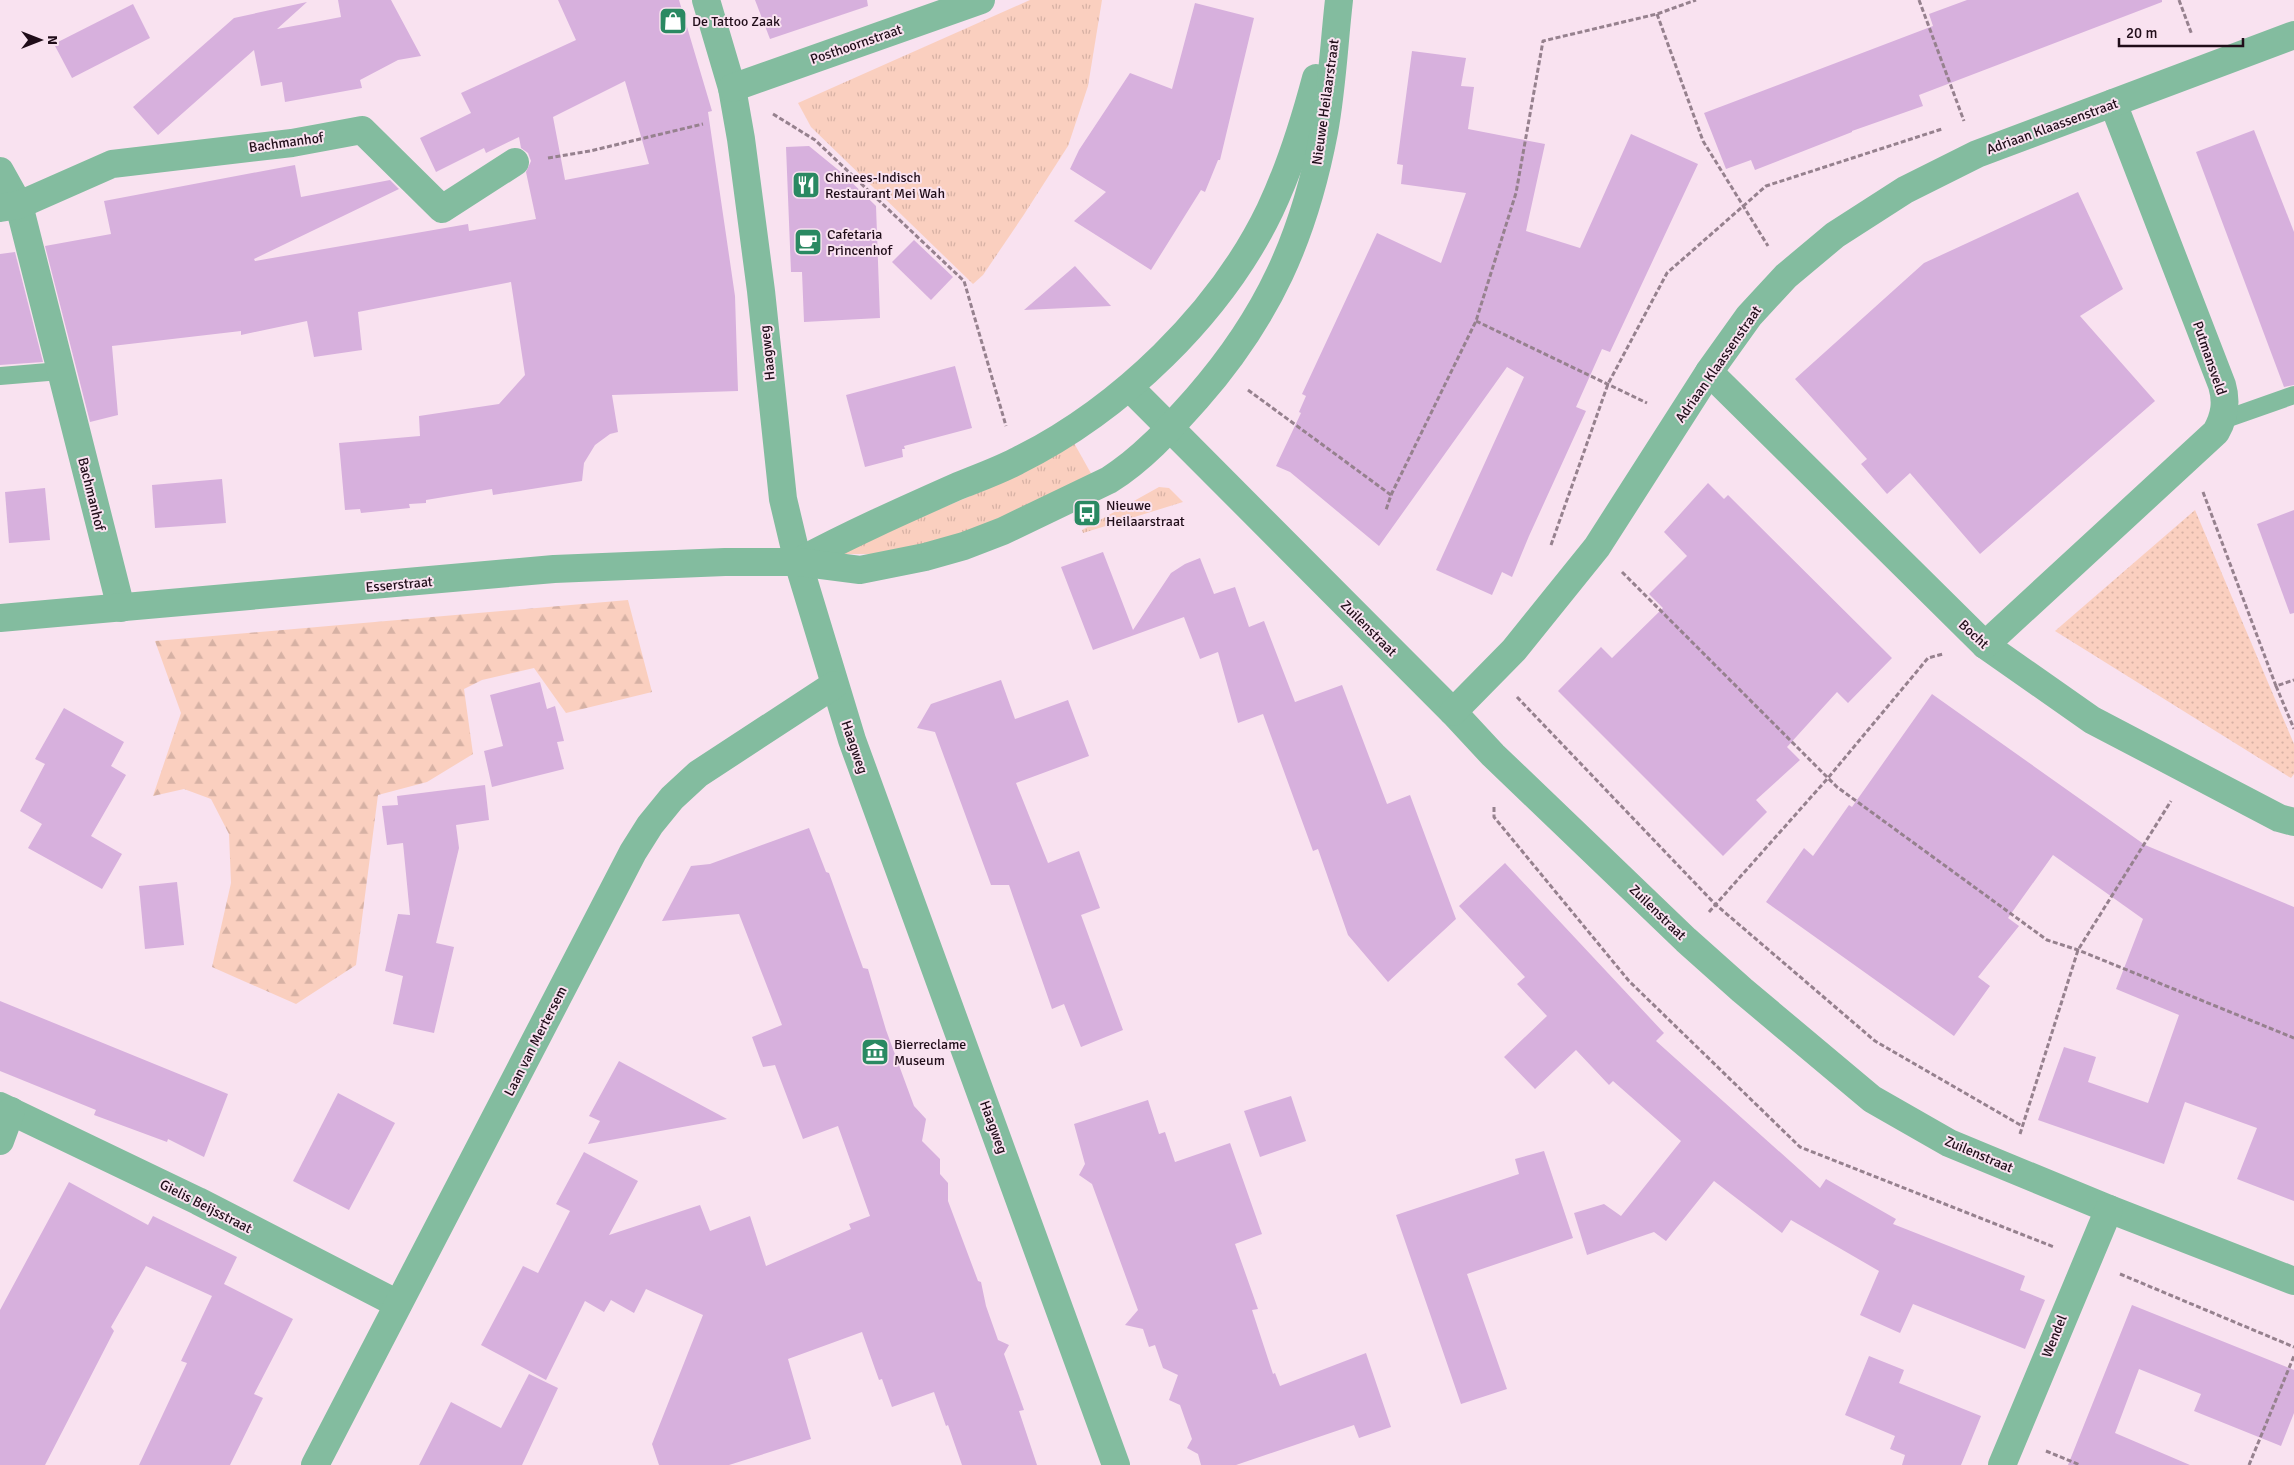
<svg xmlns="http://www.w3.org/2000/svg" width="2294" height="1465" viewBox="0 0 2294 1465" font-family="Signika,sans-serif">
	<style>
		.grass { fill: url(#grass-tufts) }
		.forest { fill: url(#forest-firs) }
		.park { fill: url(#park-dots) }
		.building { fill: #d7b0dd; fill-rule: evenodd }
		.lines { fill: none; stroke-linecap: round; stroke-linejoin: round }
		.path { stroke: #96818e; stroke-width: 3; stroke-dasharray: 5 2.5; stroke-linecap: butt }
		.service { stroke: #83bc9f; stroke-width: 18 }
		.minor { stroke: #83bc9f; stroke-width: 28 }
		.tertiary { stroke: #83bc9f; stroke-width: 28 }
		.labels { text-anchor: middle; stroke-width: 4; stroke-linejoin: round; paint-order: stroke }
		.poi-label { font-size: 14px; fill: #200d19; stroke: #f9e2f0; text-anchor: start }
		.street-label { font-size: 14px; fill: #200d19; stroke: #f9e2f0 }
	</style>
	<defs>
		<pattern id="grass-tufts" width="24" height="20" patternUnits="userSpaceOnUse" patternTransform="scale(1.25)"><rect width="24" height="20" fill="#facfbf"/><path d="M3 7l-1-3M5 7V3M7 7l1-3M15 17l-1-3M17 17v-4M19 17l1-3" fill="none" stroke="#d6b1a4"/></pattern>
		<pattern id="forest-firs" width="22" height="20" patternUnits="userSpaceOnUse" patternTransform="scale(1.25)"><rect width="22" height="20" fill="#facfbf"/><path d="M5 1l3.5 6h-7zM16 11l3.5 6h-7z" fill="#d6b1a4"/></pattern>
		<pattern id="park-dots" width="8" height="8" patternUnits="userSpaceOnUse" patternTransform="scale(1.25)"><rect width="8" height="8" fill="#facfbf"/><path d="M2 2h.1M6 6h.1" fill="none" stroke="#d6b1a4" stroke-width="1.8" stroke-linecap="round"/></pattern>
	</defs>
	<rect width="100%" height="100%" fill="#f9e2f0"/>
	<g class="grass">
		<path d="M1030,0H1102L1088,86L1068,146L1023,216L983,275L973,284L811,127L798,103Z"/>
		<path d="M1074,443L1093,477L969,534L875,554H844V549L973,495Z"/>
		<path d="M1159,487L1169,488L1183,502L1083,533L1082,530Z"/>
	</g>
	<path class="forest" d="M628,600L652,692L566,713L534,668L482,680L464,689L473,754L427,782L378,795L356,965L296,1004L212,967L231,883L229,834L211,799L184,789L153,796L181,713L155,641Z"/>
	<path class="park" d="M2195,510L2294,744V774L2291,778L2055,631Z"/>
	<g class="building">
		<path d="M338,0H391L421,56L398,60L360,80L362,88L285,102L282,82L261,86L254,50L158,135L133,107L234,18L307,2L277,29L310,23L341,17Z"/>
		<path d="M558,0H679L712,111L708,112L735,296L738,391L612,395L618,432L610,434L595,445L584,463L582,481L493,495L492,489L426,500V503L409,504L410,508L361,513L360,509L345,510L339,443L420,436L419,416L499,404L525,375L511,282L358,312L362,350L314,357L307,321L241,335V331L112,346L118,415L90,422L45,246L111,234L104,201L295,165L301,197L390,180L399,189L254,259L255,261L468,224L469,231L536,219L526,172L531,161L528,153L521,148L519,137L486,153L484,148L436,172L420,138L471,113L461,93L576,40ZM625,81L649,164L565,180L553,117Z"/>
		<path d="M755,0H867L868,6L770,39Z"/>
		<path d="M1967,0H2162V2L1919,95L1923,106L1852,131V132L1755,170L1751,160L1726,169L1704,113L1933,26L1929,14Z"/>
		<path d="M1195,3L1254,18L1220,160H1218L1205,192L1201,190L1151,270L1074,221L1106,192L1070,169L1079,150L1130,73L1172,89Z"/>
		<path d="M133,4L150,38L72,78L54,44Z"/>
		<path d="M1412,51L1466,58L1461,86L1474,87L1468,129L1545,144L1526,231L1580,248L1631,134L1698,164L1610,352L1602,349L1576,407L1586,411L1529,536L1512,577L1502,572L1492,595L1436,570L1524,377L1507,367L1379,546L1290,472L1276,466L1301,413L1299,412L1306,396L1302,394L1377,233L1441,263L1466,193L1401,184L1403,165L1397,164Z"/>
		<path d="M2254,130L2294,232V385L2284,387L2196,152Z"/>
		<path d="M809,146L842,173L876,206L880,318L804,322L802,272H791L786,147Z"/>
		<path d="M2078,192L2123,289L2080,316L2155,401L1980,554L1910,473L1887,494L1861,464L1867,459L1795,379L1924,263Z"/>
		<path d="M914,240L953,277L931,300L892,262Z"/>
		<path d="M15,252L43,362L0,365V254Z"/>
		<path d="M1075,266L1111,306L1024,310Z"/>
		<path d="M955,366L972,428L904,446L905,449H902L903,457L865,467L846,395Z"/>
		<path d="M222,479L226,523L155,528L152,485Z"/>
		<path d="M1708,483L1724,499L1728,495L1892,658L1848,703L1837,692L1787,747L1800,760L1756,800L1767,812L1723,856L1558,691L1601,647L1612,658L1663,608L1649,594L1687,556L1664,532Z"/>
		<path d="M45,488L50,540L9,543L5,492Z"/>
		<path d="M2294,510V613L2290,614L2257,524Z"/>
		<path d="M1103,552L1133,630L1171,573L1185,564L1200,558L1214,594L1235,587L1249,627L1264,621L1295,702L1342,685L1387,804L1410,795L1456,919L1388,982L1348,935L1318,849L1313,851L1263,714L1238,723L1218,652L1200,659L1184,617L1093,650L1061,567Z"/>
		<path d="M1001,680L1015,719L1068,700L1089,756L1016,783L1048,863L1079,851L1100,908L1081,915L1123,1030L1081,1047L1064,1004L1052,1009L1009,885H991L935,732L917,728L931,704Z"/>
		<path d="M540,682L547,709L555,706L564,741L557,742L564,769L492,787L484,751L503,746L490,695Z"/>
		<path d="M1932,694L2145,845L2294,907V1201L2237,1179L2257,1128L2185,1102L2164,1164L2038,1120L2064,1047L2096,1057L2088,1082L2148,1103L2179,1015L2116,989L2143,919L2053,855L2008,918L2019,926L1978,977L1990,986L1954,1036L1766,902L1804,848L1813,856L1849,805L1852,807Z"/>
		<path d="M64,708L124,742L111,766L126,775L91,836L122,854L102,889L28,848L42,824L20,811L45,764L35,759Z"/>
		<path d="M485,785L489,820L456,825L459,848L436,943L454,947L434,1033L393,1024L403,976L385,971L398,914L410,915L403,843L387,845L382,806L398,805L397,796Z"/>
		<path d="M809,828L826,872L829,873L863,968L868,969L886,1030L914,1106L926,1119L922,1141L940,1159V1174L948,1183V1201L978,1281L981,1282L986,1306L998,1340L1009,1345L1004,1354L1024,1410L1019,1411L1037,1465H962L948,1425L946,1426L934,1392L892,1407L882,1379L879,1380L862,1332L788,1359L811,1439L729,1465H659L652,1444L703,1315L646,1289L634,1313L611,1300L604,1312L585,1301L546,1380L481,1345L523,1266L538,1273L570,1211L556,1204L584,1152L638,1181L609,1235L700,1205L710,1231L750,1216L766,1266L851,1229L849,1224L870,1216L838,1126L803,1139L775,1065L763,1067L752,1037L782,1025L739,914L662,921L691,866L710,864Z"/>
		<path d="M1505,863L1664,1033L1656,1041L1820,1188L1826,1179L1896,1219L1893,1224L2025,1276L2020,1290L2045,1300L2025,1349L1913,1304L1900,1333L1860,1315L1879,1271L1791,1220L1782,1233L1714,1181L1666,1241L1654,1232L1587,1255L1574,1213L1604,1204L1621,1216L1681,1141L1613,1081L1609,1085L1576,1050L1535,1089L1504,1057L1547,1016L1517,984L1525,977L1459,906Z"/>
		<path d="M177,882L184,945L145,949L139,886Z"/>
		<path d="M0,1001L228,1094L204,1157L168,1139L167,1142L94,1115L96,1110L0,1071Z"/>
		<path d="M619,1061L727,1119L588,1144L600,1121L589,1116Z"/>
		<path d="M338,1093L395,1123L349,1210L293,1181Z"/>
		<path d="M1291,1096L1306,1141L1260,1157L1244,1111Z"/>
		<path d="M1148,1100L1159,1134L1165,1132L1175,1162L1230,1143L1262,1234L1235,1244L1258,1309L1252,1310L1273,1374L1275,1373L1280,1386L1366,1353L1391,1427L1359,1438L1354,1425L1236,1465H1201L1198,1454L1187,1448L1192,1439L1180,1405L1169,1400L1178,1375L1163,1368L1155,1345L1149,1347L1143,1329L1125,1325L1138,1310L1092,1184L1079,1175L1085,1164L1074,1124Z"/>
		<path d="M1544,1151L1573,1238L1467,1274L1507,1389L1461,1404L1396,1215L1519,1174L1515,1159Z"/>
		<path d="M69,1182L148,1225L153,1216L237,1257L224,1284L293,1319L254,1394L263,1398L230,1465H139L187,1363L181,1361L212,1296L146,1266L111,1327L114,1331L45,1465H0V1310Z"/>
		<path d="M2132,1305L2294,1370V1413L2281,1446L2194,1411L2201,1394L2139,1369L2115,1433L2190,1465H2068Z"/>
		<path d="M1869,1356L1904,1370L1899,1383L1981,1416L1961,1465H1902L1905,1455L1890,1449L1895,1436L1845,1415Z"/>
		<path d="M529,1374L558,1388L522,1465H419L451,1402L501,1428Z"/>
	</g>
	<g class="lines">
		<g class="path">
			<path d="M1919,0L1964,121"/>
			<path d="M2179,0L2192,35"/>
			<path d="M1657,14L1703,141L1768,246"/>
			<path d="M773,114L815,140L964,281L1006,426"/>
			<path d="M548,158L590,151L703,124"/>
			<path d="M1476,321L1647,403"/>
			<path d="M1248,390L1391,495L1386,510"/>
			<path d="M2203,492L2276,686L2294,680"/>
			<path d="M1391,495L1476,321L1516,193L1543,41L1657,14L1696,0"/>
			<path d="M1551,545L1608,384L1667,273L1766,186L1942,129"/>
			<path d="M1622,572L1837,787L2047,940L2078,950L2294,1038"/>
			<path d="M2276,686L2294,729"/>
			<path d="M1517,697L1715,904L1875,1041L2022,1126"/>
			<path d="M1494,807V817L1629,981L1800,1147L2054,1247"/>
			<path d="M1709,912L1828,778L1928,658L1943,654"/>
			<path d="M2020,1134L2078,950L2171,801"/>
			<path d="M2120,1274L2294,1347"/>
			<path d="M2046,1451L2080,1465"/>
			<path d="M2249,1465L2294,1356"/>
		</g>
		<g class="service">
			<path d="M0,376L60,371"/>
			<path d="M2223,420L2294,395"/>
		</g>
		<g class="minor">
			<path d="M706,0L732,88L741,139L761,291L783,499L798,562L852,740L1116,1465"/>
			<path d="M732,88L981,0"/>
			<path d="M0,171L19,205L121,608"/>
			<path d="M0,208L19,205L112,164L292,143L362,130L442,209L515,162"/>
			<path d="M1709,372L1985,645L2092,720L2279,818L2294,822"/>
			<path d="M1170,428L1453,712L1493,755L1686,940L1742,990L1872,1099L1949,1143L2109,1209L2294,1281"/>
			<path d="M1985,645L2216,432C2225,416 2227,402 2222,385L2113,103"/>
			<path d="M1453,712L1514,650L1597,547L1709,372L1749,316L1786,276L1835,235L1905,190L1977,154L2294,35"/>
			<path d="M0,1106L198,1201L398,1304"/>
			<path d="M0,1141L11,1111"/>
			<path d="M315,1465L633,852L650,825L672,798L698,774L834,685"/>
			<path d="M2002,1465L2109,1209"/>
		</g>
		<g class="tertiary">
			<path d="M1130,388L1170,428"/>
			<path d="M798,562C850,534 904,510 958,486C978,478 998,471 1017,461C1120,410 1220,314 1270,210C1290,168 1304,123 1316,78"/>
			<path d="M0,618L554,569L725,562H798L860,570L925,557L964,546L1003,531L1109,480C1144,458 1170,428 1197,398C1268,317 1304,237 1324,132C1332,89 1334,44 1339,0"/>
		</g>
	</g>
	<defs>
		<symbol id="shop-square" viewBox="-11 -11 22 22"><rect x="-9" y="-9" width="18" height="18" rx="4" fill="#2a8962" stroke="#f9e2f0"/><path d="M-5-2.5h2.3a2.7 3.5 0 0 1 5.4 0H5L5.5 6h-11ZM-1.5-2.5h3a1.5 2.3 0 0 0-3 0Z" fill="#fff"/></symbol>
		<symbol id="restaurant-square" viewBox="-11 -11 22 22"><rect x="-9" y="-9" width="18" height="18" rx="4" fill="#2a8962" stroke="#f9e2f0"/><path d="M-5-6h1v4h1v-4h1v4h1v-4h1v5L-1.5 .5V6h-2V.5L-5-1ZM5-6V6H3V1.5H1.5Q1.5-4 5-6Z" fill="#fff"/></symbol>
		<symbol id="cafe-square" viewBox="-11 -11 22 22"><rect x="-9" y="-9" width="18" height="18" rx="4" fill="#2a8962" stroke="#f9e2f0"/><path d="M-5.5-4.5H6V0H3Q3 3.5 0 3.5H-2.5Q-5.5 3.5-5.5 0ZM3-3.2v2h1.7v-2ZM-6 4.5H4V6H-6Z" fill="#fff"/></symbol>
		<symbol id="bus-square" viewBox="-11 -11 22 22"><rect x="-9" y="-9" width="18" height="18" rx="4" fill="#2a8962" stroke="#f9e2f0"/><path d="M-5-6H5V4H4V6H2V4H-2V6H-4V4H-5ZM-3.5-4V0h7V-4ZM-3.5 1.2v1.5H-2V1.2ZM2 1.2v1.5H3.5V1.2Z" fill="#fff"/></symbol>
		<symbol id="museum-square" viewBox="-11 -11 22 22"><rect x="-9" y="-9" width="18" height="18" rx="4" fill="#2a8962" stroke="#f9e2f0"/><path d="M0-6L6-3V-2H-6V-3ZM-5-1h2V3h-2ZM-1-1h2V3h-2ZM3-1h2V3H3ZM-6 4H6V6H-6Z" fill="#fff"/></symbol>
	</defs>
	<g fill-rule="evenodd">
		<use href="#shop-square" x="657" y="5" width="32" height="32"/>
		<use href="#restaurant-square" x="790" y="169" width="32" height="32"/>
		<use href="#cafe-square" x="792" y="226" width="32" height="32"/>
		<use href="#bus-square" x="1071" y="497" width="32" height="32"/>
		<use href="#museum-square" x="859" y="1036" width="32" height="32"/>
	</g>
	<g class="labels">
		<g class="poi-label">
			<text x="692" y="26">De Tattoo Zaak</text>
			<text x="825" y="182">Chinees-Indisch<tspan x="825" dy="16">Restaurant Mei Wah</tspan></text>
			<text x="827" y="239">Cafetaria<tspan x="827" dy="16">Princenhof</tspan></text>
			<text x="1106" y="510">Nieuwe<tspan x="1106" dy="16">Heilaarstraat</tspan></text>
			<text x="894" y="1049">Bierreclame<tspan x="894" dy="16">Museum</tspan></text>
		</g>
		<g class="street-label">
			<text transform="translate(856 44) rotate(-19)" y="5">Posthoornstraat</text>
			<text transform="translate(1325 102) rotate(-82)" y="5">Nieuwe Heilaarstraat</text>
			<text transform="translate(2052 126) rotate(-20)" y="5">Adriaan Klaassenstraat</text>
			<text transform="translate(286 142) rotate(-8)" y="5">Bachmanhof</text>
			<text transform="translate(767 353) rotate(-96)" y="5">Haagweg</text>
			<text transform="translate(2210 358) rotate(71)" y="5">Putmansveld</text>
			<text transform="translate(1718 364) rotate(-55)" y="5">Adriaan Klaassenstraat</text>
			<text transform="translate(92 494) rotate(76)" y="5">Bachmanhof</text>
			<text transform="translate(399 584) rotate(-5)" y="5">Esserstraat</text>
			<text transform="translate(1369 628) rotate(45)" y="5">Zuilenstraat</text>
			<text transform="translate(1974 634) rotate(43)" y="5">Bocht</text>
			<text transform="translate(855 747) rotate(71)" y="5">Haagweg</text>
			<text transform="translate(1658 912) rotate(44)" y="5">Zuilenstraat</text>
			<text transform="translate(535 1041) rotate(-63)" y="5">Laan van Mertersem</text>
			<text transform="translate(994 1127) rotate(70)" y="5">Haagweg</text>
			<text transform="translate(1979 1154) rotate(23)" y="5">Zuilenstraat</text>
			<text transform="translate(206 1206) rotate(27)" y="5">Gielis Beijsstraat</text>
			<text transform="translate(2054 1336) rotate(-68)" y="5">Wendel</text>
		</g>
	</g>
	<g transform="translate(40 40) rotate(90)" stroke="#f9e2f0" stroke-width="4" paint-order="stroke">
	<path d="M0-4L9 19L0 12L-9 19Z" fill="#200d19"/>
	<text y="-8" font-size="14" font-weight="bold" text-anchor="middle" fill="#200d19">N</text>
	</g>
	<path d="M2119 38v8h124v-8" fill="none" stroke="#200d19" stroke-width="2.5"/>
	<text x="2126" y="38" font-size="15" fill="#200d19" stroke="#f9e2f0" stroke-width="4" paint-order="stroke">20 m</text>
</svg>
